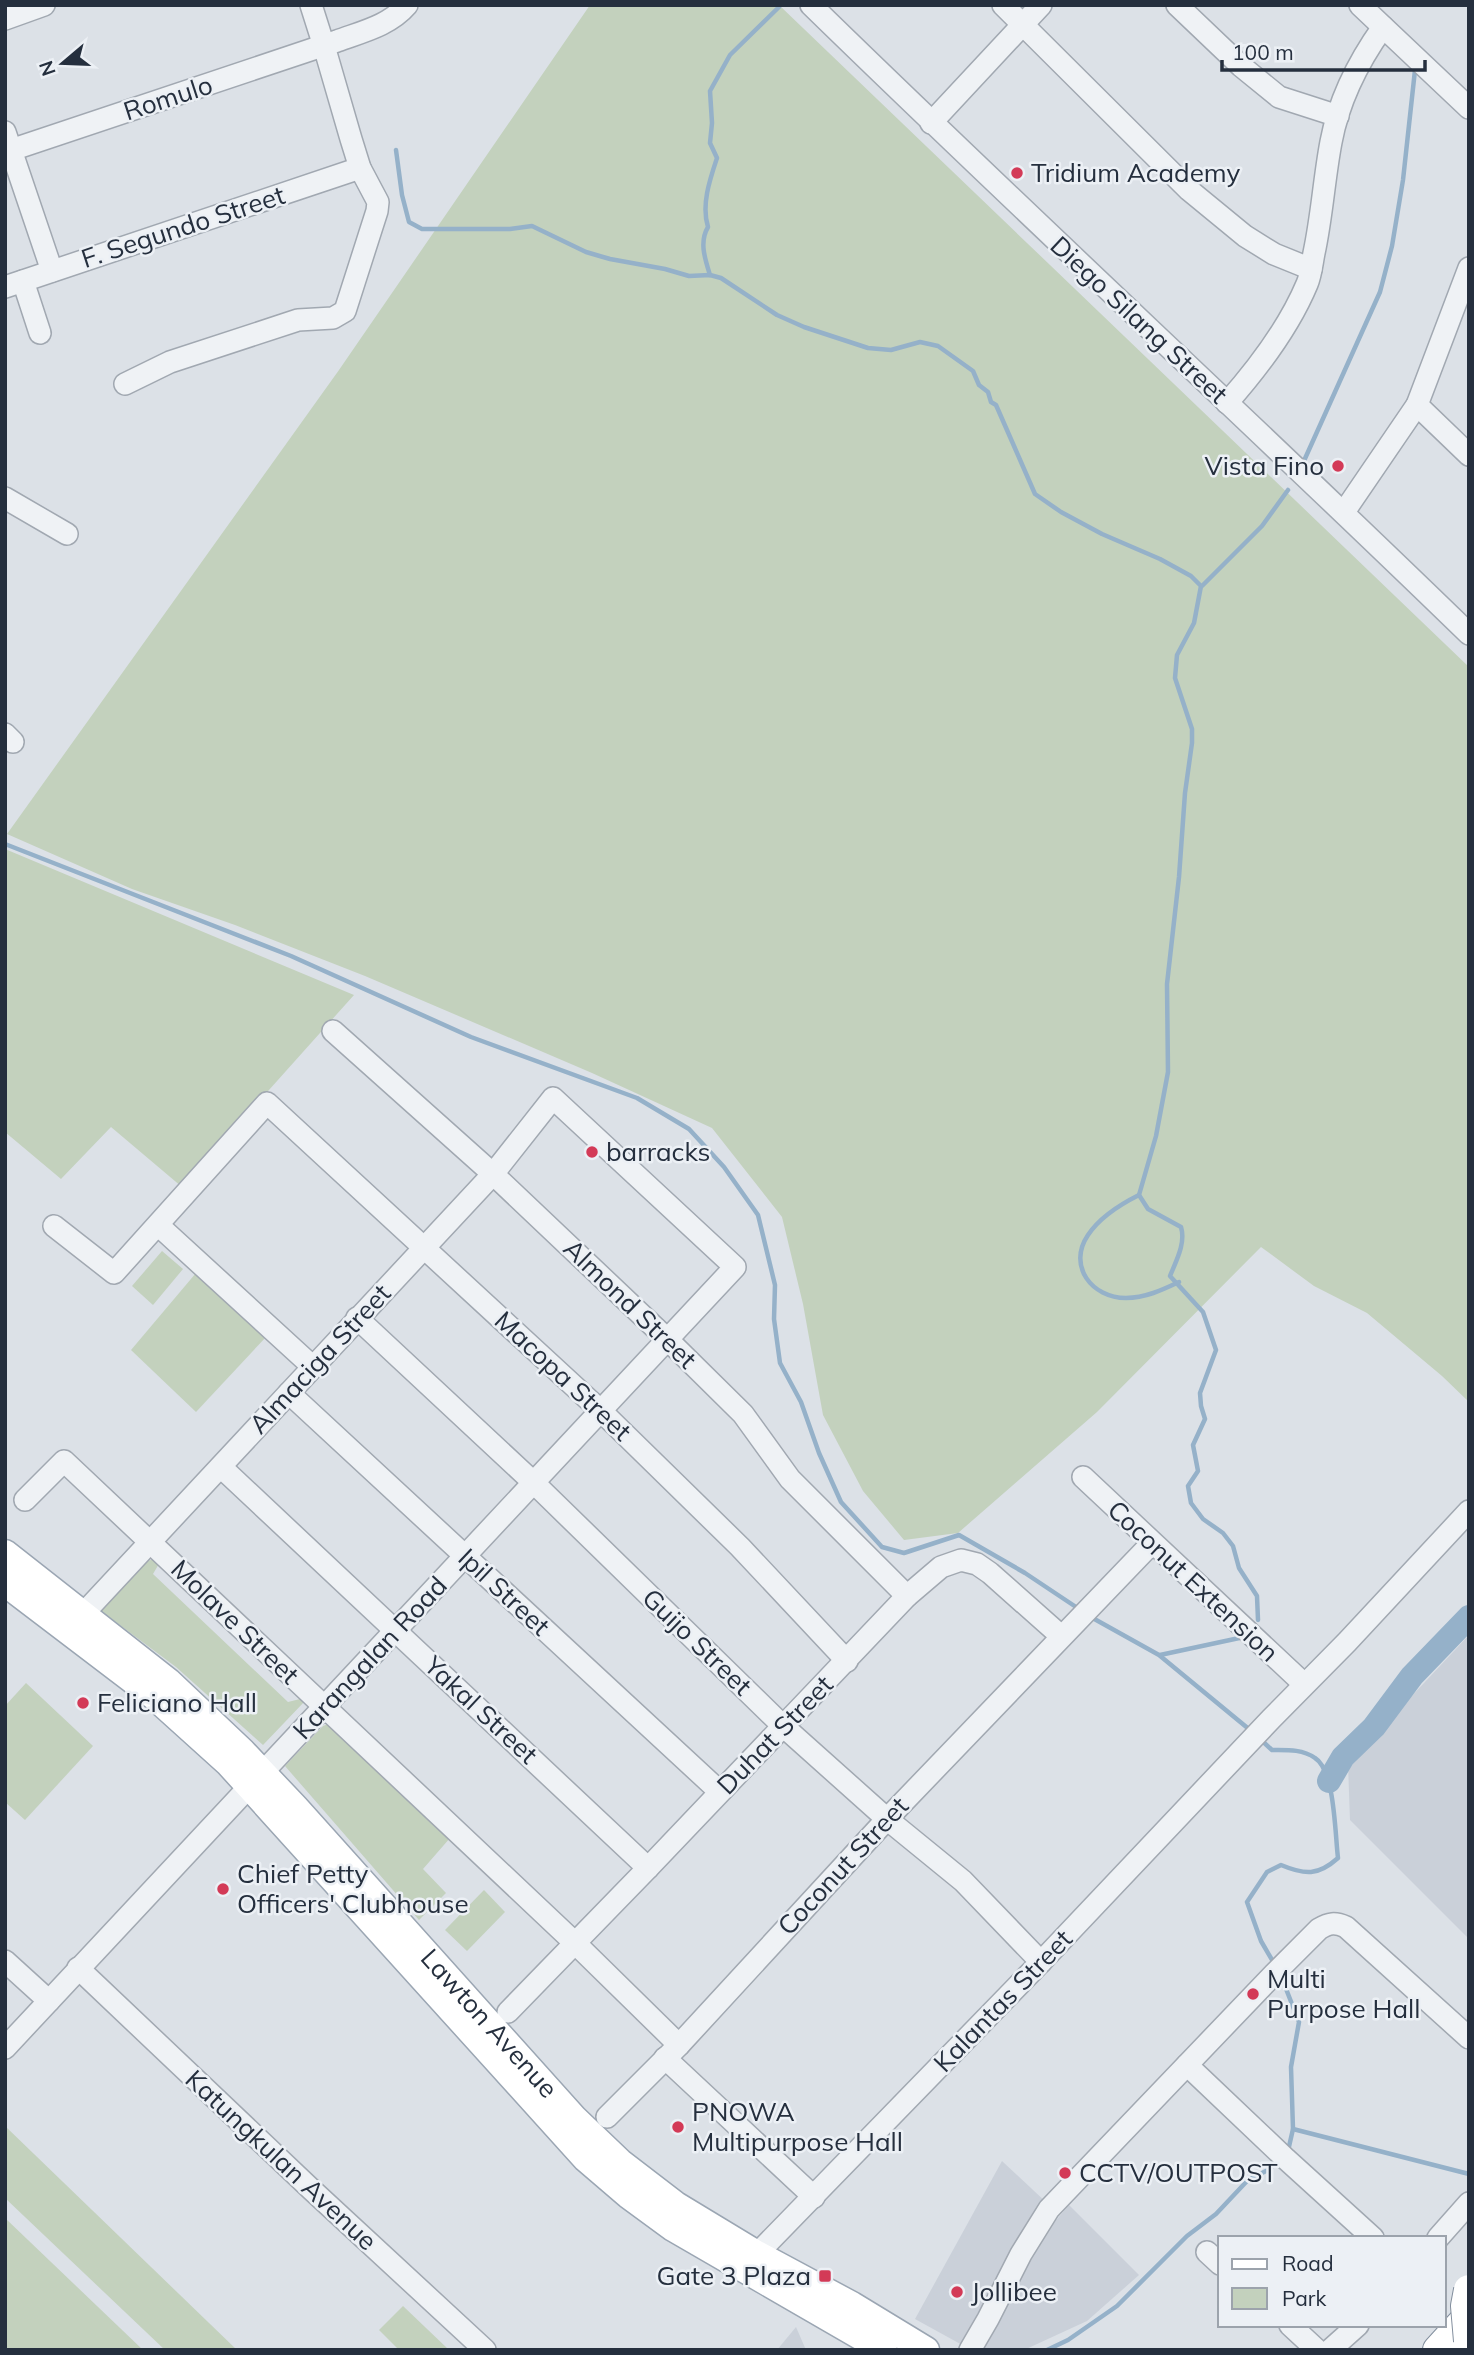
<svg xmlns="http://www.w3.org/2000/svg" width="1474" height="2355" viewBox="0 0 1474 2355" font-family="Mulish,sans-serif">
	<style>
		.built { fill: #cad0d9 }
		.green { fill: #c3d1bd }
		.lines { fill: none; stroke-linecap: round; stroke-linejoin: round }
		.stream { stroke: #95b1c9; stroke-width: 4.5 }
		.river { stroke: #95b1c9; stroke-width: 24 }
		.minor-casing { stroke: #a1a8b1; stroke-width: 24 }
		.major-casing { stroke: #9ba6b3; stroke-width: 29 }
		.highway-casing { stroke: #838f9e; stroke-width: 32 }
		.minor { stroke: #eff2f5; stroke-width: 21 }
		.major { stroke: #fff; stroke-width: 26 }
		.highway { stroke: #fff; stroke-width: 30 }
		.highway-bridge-casing { stroke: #838f9e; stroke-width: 32; stroke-linecap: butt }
		.highway-bridge { stroke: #fff; stroke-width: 30 }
		.poi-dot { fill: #d33a57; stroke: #ecf0f5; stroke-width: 2.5 }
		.labels { text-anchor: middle; stroke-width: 5; stroke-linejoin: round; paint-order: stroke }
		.street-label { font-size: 26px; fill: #252f3e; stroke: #ecf0f5 }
		.poi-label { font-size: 26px; fill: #252f3e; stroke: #ecf0f5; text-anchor: start }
	</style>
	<rect width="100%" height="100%" fill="#dce1e7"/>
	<g class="built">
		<path d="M1469,1635V1939L1350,1820L1348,1764Z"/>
		<path d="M1002,2161L1048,2204L964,2346L915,2319Z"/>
		<path d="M1069,2205L1139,2275L1087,2321L1024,2350H975L1031,2250Z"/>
		<path d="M796,2327L806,2350H777Z"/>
	</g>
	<g class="green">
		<path d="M590,5H779L1469,667V1402L1442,1376L1367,1313L1314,1286L1261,1247L1097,1412L958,1533L904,1540L863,1491L823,1415L803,1304L782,1217L712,1128L592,1073L365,976L235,925L132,889L7,834L339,370Z"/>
		<path d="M5,849L354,995L182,1187L111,1127L61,1179L5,1132Z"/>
		<path d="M162,1251L183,1269L153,1305L132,1286Z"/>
		<path d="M196,1273L266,1337L196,1412L131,1350Z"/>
		<path d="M156,1559L160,1562L153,1574L288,1702L300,1699L305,1701L263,1745L176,1667L101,1611L146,1561Z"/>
		<path d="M26,1683L93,1746L25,1820L5,1802V1706Z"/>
		<path d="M331,1723L450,1838L423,1869L446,1893L419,1920L285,1766L323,1726Z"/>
		<path d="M484,1890L505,1912L467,1951L445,1930Z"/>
		<path d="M5,2126L237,2350H165L5,2198Z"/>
		<path d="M5,2218L143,2350H5Z"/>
		<path d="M403,2306L448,2349L447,2350H399L379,2330Z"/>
	</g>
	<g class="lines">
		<g class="stream">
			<path d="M396,150L402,195L409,222L422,229H510L532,226L586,252L610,259L665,269L689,276L710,275L721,278L777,315L804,327L868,348L891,350L920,342L938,346L973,371L979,385L988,392L991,402L996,405L1035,494L1061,512L1102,534L1160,559L1191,576L1201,586L1194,623L1177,655L1175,678L1192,729V743L1185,793L1179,877L1167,984L1168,1072L1156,1136L1139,1195L1148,1209L1181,1227C1186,1243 1176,1261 1170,1276L1203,1312L1216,1350L1200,1393L1201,1406L1205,1419L1193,1445L1198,1471L1188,1486L1191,1503L1203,1519L1223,1533L1233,1546L1239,1568L1257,1596L1258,1620"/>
			<path d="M710,275C705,259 699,242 708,227C701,205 710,179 717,158L710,143L712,123L710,91L730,55L779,7"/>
			<path d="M1303,463L1380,292L1392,246L1403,180L1415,70"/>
			<path d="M1202,586L1262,526L1288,490"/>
			<path d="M5,844L291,956L471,1037L637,1098L689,1129L724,1167L758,1215L775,1285L774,1319L780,1363L801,1402L819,1453L841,1502L882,1547L904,1553L959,1535L1025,1573L1079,1609"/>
			<path d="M1139,1195C1121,1204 1100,1217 1088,1235C1067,1266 1092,1298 1126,1298C1145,1298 1162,1290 1179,1282"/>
			<path d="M1089,1616L1159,1655L1250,1730"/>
			<path d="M1160,1655L1244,1637"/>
			<path d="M1259,1738L1272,1750C1287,1750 1302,1749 1315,1758C1335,1770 1335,1835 1338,1858C1318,1876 1305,1875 1281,1865L1267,1872L1247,1902L1261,1941L1275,1965"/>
			<path d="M1281,1976L1299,2022L1291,2067L1293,2129L1288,2151"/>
			<path d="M1293,2129L1469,2174"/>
			<path d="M1047,2350L1068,2340L1117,2306L1187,2236L1216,2214L1248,2180L1270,2169L1279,2160"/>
		</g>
		<path class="river" d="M1329,1781L1343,1757L1374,1727L1412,1676L1469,1617"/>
		<defs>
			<g id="minor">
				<path d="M811,5C1028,217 1251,422 1469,634"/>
				<path d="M1003,5L1189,190L1245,236L1274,254L1311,269"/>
				<path d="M1177,5L1241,66L1279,97L1338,116"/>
				<path d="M1360,5L1469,108"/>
				<path d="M5,19L44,5"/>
				<path d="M931,123L1041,5"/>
				<path d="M5,132L52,271"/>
				<path d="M11,150L337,41C361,32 389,26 407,5"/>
				<path d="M23,281L40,333"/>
				<path d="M5,287L360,168"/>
				<path d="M125,384L170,362L298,320L333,318L345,311L377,211L378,202L360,168L351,139L324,46L311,5"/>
				<path d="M1227,403C1258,368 1289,327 1307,284C1311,275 1312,263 1314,253C1322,216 1324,179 1331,142C1339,99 1358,62 1383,27"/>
				<path d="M1417,405L1469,455"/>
				<path d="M5,498L67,534"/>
				<path d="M1344,512L1417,405L1469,268"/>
				<path d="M5,734L13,742"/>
				<path d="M333,1031L493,1174L667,1339L743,1414L790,1479L907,1596"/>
				<path d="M158,1225L313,1367"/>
				<path d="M54,1226L114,1273L267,1103L601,1411L740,1547L847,1661"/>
				<path d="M357,1318L534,1483L783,1726L887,1819L963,1881L1041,1962"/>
				<path d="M289,1393L719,1791"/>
				<path d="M221,1467L648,1868"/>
				<path d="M1083,1477L1304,1684"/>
				<path d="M25,1500L64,1461L575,1943L679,2045"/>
				<path d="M5,1961L49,2001"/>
				<path d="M78,1968L312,2190L485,2350"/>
				<path d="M508,2012L648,1868L907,1596L941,1567L961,1560L977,1564L990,1573L1061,1636"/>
				<path d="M5,2048L735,1267L553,1098L493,1174L83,1614"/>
				<path d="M665,2058L814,2197"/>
				<path d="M1187,2065L1286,2159L1373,2238"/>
				<path d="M607,2117L679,2045L887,1819L1152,1543"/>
				<path d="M1438,2238L1469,2203"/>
				<path d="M1207,2252L1220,2264"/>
				<path d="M757,2254L1041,1962L1271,1719L1347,1642L1469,1511"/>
				<path d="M1290,2325L1317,2350"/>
				<path d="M970,2350L988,2319L1021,2254L1049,2209L1274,1974L1319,1929C1329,1923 1335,1922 1346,1927L1469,2038"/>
				<path d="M1330,2350L1358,2325"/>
			</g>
			<g id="major">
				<path id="s1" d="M5,1553L169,1682L242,1751L295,1807L574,2118L620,2162L676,2205L757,2254L852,2305L926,2350"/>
				<path d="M5,1583L156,1698L228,1763L586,2159L628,2195L673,2228L884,2350"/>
			</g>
			<path id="highway" d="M1438,2350L1469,2316"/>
		</defs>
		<use href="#minor" class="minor-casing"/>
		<use href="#major" class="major-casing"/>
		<use href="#highway" class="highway-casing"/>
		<use href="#minor" class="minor"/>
		<use href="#major" class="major"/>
		<use href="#highway" class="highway"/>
		<defs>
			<path id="highway-bridge" d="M1469,2290L1466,2306L1469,2341"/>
		</defs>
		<use href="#highway-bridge" class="highway-bridge-casing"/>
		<use href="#highway-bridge" class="highway-bridge"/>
	</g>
	<g class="poi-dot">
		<circle cx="1017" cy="173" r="7"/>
		<circle cx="1338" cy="466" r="7"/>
		<circle cx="592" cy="1152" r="7"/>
		<circle cx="83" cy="1703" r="7"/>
		<circle cx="223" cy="1889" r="7"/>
		<circle cx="1253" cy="1994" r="7"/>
		<circle cx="678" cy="2127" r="7"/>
		<circle cx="1065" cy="2173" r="7"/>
		<rect x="818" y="2269" width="14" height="14" rx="3.5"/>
		<circle cx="957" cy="2292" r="7"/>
	</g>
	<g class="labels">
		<g class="street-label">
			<text transform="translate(168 98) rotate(-18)" y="9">Romulo</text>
			<text transform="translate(183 227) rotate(-18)" y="9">F. Segundo Street</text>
			<text transform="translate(1139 320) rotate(43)" y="9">Diego Silang Street</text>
			<text transform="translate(630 1304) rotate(44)" y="9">Almond Street</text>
			<text transform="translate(320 1359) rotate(-47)" y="9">Almaciga Street</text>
			<text transform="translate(563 1376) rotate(43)" y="9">Macopa Street</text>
			<text transform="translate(1193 1581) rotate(43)" y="9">Coconut Extension</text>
			<text transform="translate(504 1592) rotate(43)" y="9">Ipil Street</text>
			<text transform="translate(235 1622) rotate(44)" y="9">Molave Street</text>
			<text transform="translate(697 1642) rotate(44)" y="9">Guijo Street</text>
			<text transform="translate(370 1658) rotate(-47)" y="9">Karangalan Road</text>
			<text transform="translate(481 1710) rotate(43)" y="9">Yakal Street</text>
			<text transform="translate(775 1735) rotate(-46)" y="9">Duhat Street</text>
			<text transform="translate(843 1866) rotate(-47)" y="9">Coconut Street</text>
			<text transform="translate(1003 2001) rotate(-46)" y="9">Kalantas Street</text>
			<text dy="9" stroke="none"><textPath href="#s1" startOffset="677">Lawton Avenue</textPath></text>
			<text transform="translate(281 2160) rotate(43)" y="9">Katungkulan Avenue</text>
		</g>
		<g class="poi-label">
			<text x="1031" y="182">Tridium Academy</text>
			<text x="1324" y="475" text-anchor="end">Vista Fino</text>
			<text x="606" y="1161">barracks</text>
			<text x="97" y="1712">Feliciano Hall</text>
			<text x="237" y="1883">Chief Petty<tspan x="237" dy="30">Officers' Clubhouse</tspan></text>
			<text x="1267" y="1988">Multi<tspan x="1267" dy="30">Purpose Hall</tspan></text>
			<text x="692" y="2121">PNOWA<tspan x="692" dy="30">Multipurpose Hall</tspan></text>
			<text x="1079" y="2182">CCTV/OUTPOST</text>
			<text x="811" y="2285" text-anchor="end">Gate 3 Plaza</text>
			<text x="971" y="2301">Jollibee</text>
		</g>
	</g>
	<rect width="1474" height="2355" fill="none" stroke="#252f3e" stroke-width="14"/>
	<rect x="1218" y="2236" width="228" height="91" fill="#ecf0f5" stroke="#9ca3ac" stroke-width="2"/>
	<rect x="1232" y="2259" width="35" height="10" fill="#ffffff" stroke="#9ca3ac" stroke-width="2"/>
	<text x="1282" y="2271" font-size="21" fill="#252f3e">Road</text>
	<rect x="1232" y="2288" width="35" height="21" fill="#c3d1bd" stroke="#9ca3ac" stroke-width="2"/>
	<text x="1282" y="2306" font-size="21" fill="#252f3e">Park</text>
	<g transform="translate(63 63) rotate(251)" stroke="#ecf0f5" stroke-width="5" paint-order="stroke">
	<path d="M0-5L12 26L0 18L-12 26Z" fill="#252f3e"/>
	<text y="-10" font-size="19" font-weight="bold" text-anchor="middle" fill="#252f3e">N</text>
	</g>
	<path d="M1222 60v10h203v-10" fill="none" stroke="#252f3e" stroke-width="3.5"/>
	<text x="1232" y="60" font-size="21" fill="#252f3e" stroke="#ecf0f5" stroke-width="5" paint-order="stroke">100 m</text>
</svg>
